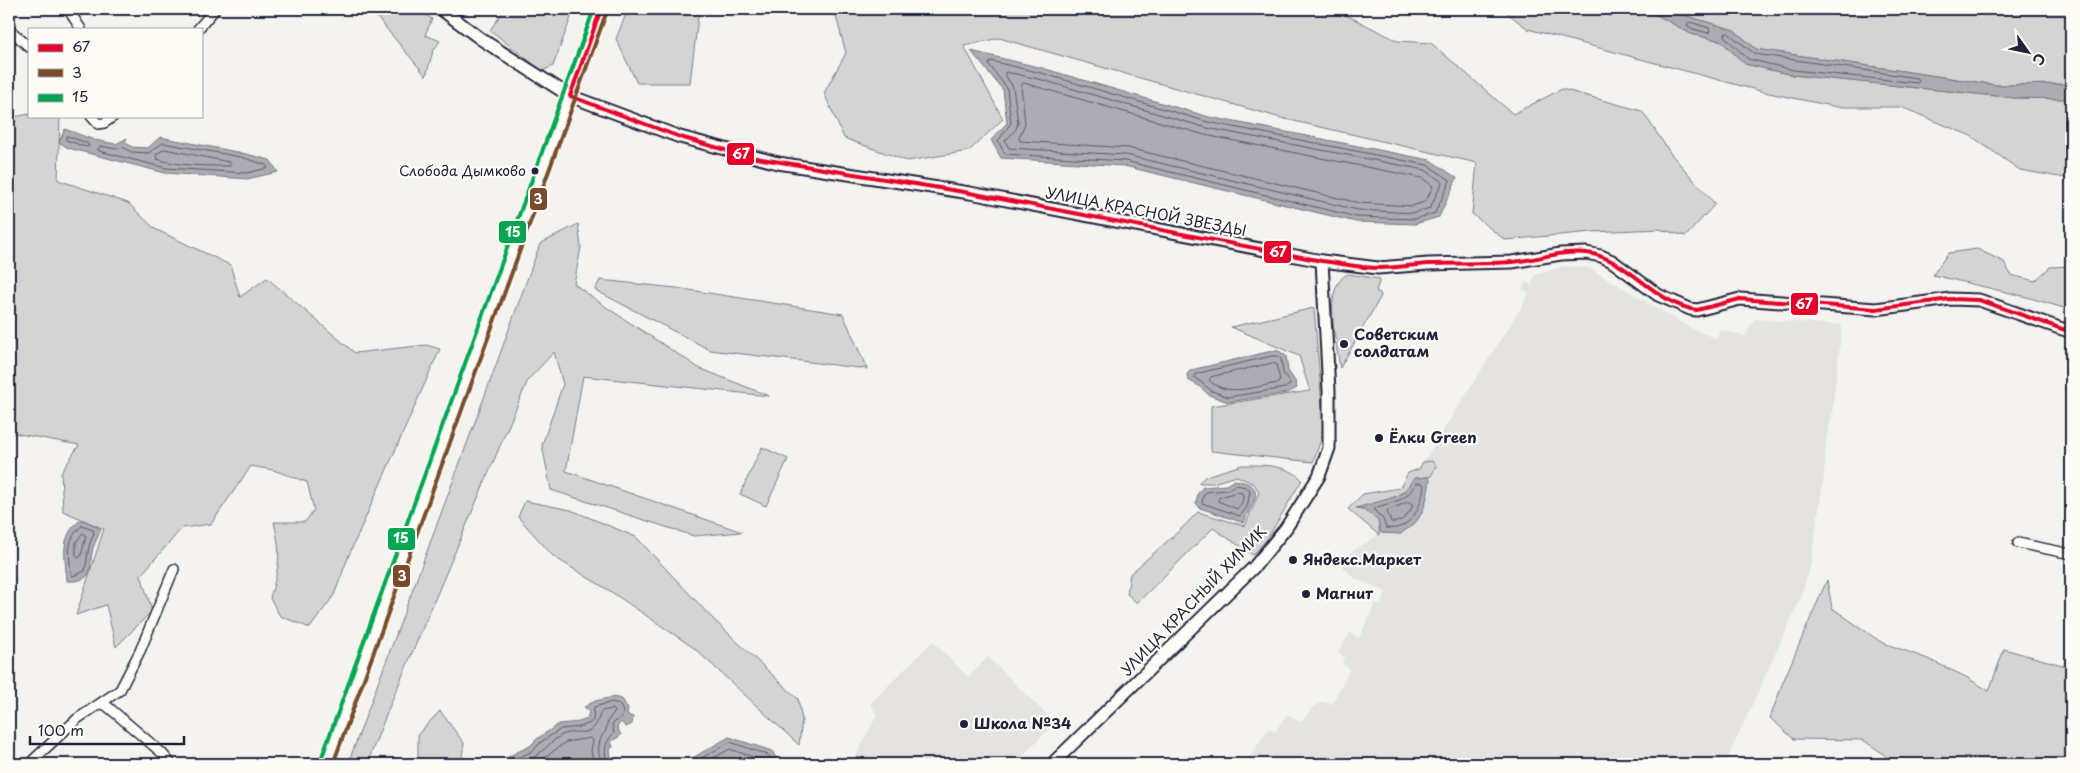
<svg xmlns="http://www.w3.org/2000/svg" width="2080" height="773" viewBox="0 0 2080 773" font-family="'Playpen Sans',sans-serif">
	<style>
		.built { fill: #e4e3e2 }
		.green { fill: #d5d4d5; stroke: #7c7b88 }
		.water { fill: #acacb2; stroke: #757582 }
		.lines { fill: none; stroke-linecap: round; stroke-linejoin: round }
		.shore { stroke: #59596b; stroke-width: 1 }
		.minor-casing { stroke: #22223b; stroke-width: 12 }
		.tertiary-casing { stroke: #22223b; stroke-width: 15 }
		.primary-casing { stroke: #22223b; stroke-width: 18 }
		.minor { stroke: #fdfcf7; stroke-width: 9 }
		.tertiary { stroke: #fdfcf7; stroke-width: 11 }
		.primary { stroke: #fdfcf7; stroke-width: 14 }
		.bus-1-casing { stroke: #fdfcf7; stroke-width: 8 }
		.bus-2-casing { stroke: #fdfcf7; stroke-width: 8 }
		.bus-3-casing { stroke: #fdfcf7; stroke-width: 8 }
		.bus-1 { stroke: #e4002b; stroke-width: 4 }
		.bus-2 { stroke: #7a4b2a; stroke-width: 4 }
		.bus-3 { stroke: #00a651; stroke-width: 4 }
		.bus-dot { fill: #22223b; stroke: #fdfcf7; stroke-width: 2 }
		.labels { text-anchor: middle; stroke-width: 4.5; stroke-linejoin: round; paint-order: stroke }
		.bus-label { font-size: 14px; fill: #22223b; stroke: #fdfcf7; text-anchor: end }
		.street-label { font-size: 15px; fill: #22223b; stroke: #fdfcf7 }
		.poi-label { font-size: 15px; font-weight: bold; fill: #22223b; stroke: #fdfcf7; text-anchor: start }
		.line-badge { stroke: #fdfcf7; stroke-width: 2 }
		.badge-label { font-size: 14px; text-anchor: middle; font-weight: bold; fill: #fff }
	</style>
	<rect width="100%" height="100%" fill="#f4f3ef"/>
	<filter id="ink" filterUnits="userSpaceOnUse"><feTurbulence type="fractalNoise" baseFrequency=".02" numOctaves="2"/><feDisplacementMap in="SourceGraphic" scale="10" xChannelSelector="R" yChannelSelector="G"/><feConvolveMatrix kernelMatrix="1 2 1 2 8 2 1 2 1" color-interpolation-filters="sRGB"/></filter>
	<g filter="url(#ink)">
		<g class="built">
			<path d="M1564,266L1589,268L1691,328L1717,339L1720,330L1745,336L1754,319L1842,325L1832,414L1826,441L1824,476L1810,568L1800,600L1725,764H1266L1251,755L1269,728L1275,732L1287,714L1301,722L1314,706L1322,702L1332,704L1350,669L1342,663L1345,657L1338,652L1350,633L1359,638L1375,603L1381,605L1386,592L1354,578L1337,561L1378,535L1348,509L1363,494L1400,488L1408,473L1419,468L1522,306L1529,293L1522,289L1526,282L1531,285L1535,275Z"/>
			<path d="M933,641L968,677L988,657L1055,723L1014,764H852L877,714L870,704Z"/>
		</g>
		<g class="green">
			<path d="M370,9H417L432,19L425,35L440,41L433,51L426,76Z"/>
			<path d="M505,9H574L553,66L542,71L490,30Z"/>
			<path d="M628,9H699L690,83H637L616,39Z"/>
			<path d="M834,9H1334L1398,41L1431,43L1513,114L1562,89L1642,111L1671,154L1715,204L1686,236L1659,229L1592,232L1505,240L1472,214L1477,163L1281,118L999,38L964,46L1003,119L969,151L907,161L844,138L824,93L846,53Z"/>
			<path d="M1502,9H1618L1657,15L1691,34L1721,41L1745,64L1793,75L2015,98L2071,99V179L2020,170L1971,136L1901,107H1837L1764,92L1528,29Z"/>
			<path d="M1663,9H2071V84L1996,85L1756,49L1734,30Z"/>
			<path d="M29,114V116H60L58,180L128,203L155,229L230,265L240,297L267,278L355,353L426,345L440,349L349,555L334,595L310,628L280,616L270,598C279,567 282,555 274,522H305L314,510L307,482L273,470L251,466L211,524L182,528L141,575L152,611L116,647L106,605L76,615L104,529L63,511L61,473L79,445L9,432V118Z"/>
			<path d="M578,224L581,247L574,284L609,309L699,368L769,396L583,376L566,471L742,532L694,536L551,490L542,445L563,384L554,352L528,380L390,705L367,764H348L488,387L540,244Z"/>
			<path d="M1977,249L2004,262L2011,275L2035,281L2050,267L2071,266V310L2023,296L1933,275L1948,253Z"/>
			<path d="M1348,274L1380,279L1376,291L1380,293L1381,296L1340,368C1337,345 1321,286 1348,274Z"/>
			<path d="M600,280L676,288L843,314L867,369L710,350L595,290Z"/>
			<path d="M1314,308L1324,431L1313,462L1211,451V406L1310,391L1299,356L1231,327Z"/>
			<path d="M762,447L788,459L766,506L740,494Z"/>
			<path d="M1432,461L1436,466L1431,476L1412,480C1403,500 1377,502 1358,508L1367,512L1379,521V535L1348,509L1363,494L1400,488L1408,473L1419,469L1423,462Z"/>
			<path d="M1242,465C1261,465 1289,464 1302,480L1267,539L1253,555L1213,528L1137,603L1127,594L1130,574L1180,530L1198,512L1245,526L1259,492L1254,484L1237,476L1213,483H1198L1206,476Z"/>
			<path d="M525,501L571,510L636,537L713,619L798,699L802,720L799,745L694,648L610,591L554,557L518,517Z"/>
			<path d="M1827,580L1832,608L1881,642L1928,659L1966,677L1989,691L2004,649L2069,667L2071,674V764H1895L1881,752L1863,740L1794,739L1770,718L1783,682Z"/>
			<path d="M440,711L464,743L461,764H418V734Z"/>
		</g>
		<g class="water">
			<path d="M1618,9H1663L1734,30L1756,49L1996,85L2071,84V99L2015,98L1792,75L1745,64L1721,41L1691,34L1657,15Z"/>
			<path d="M971,51L1042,68L1209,117L1430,160L1457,178L1439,217L1415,224L1356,222L1124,166L1001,158L991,140L1007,123L1003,90Z"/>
			<path d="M65,129L94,140L116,144L127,138L125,142L132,147L148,148L160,137L242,153L270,160L278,172L247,179L165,173L68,148L59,142Z"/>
			<path d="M1272,351H1279L1286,356L1288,371L1295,381L1297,388L1287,393L1228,402L1209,395L1199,386L1188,380L1187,374L1191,370Z"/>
			<path d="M1428,477L1430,479C1428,495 1425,513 1413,525C1409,529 1404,530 1401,534L1381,533L1378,521L1364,509L1356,508L1395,497L1407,490L1414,478Z"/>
			<path d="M1235,480C1271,486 1250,503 1244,523L1200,508L1196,503L1198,493L1203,487L1226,485Z"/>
			<path d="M80,520L86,521L101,529C99,535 95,542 93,548C88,569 96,582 67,581C65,556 59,538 80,520Z"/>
			<path d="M613,697L622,699L628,709L627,715L633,717L632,724L626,727L621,722L617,727L621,735L611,742L613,747L610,749L611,757L619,760L617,764H514L508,763L509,756L530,746L538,738L559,724L579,722L587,719L589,712L584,707L595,701Z"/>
			<path d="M729,737L772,751L780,764H682Z"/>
		</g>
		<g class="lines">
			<g class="shore">
				<path d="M1690,22L1709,28L1710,31L1708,33L1693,29L1687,25Z"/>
				<path d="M1728,33L1755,54L1917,78L1919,81L1917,83L1793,70L1748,59L1725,37V34Z"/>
				<path d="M991,61L1041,73L1208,122L1427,165L1449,179L1450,181L1435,213L1415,219L1357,217L1125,161L1005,154L998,141L1011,123L1007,88L989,65Z"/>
				<path d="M1006,72L1039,79L1207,128L1425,170L1441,181L1442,183L1430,208L1414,213L1358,210L1126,155L1009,148L1005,141L1016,129L1018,123L1013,87L1005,75Z"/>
				<path d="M1024,83L1205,135L1422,178L1433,186L1426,201L1413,206L1359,203L1128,148L1020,141L1019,138L1025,123L1021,86Z"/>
				<path d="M67,136L87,143L89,146L86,147L66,140Z"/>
				<path d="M163,143L241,157L266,165L268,168L247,173L166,168L99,151L98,149L100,146L116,149L123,147L131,152L148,153Z"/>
				<path d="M165,149L229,162L231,165L229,166C206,166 178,166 157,159L156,155Z"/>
				<path d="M1272,356H1278L1281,359L1283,373L1291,384L1285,388L1228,397L1212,391L1194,377L1196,374Z"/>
				<path d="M1273,363L1276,364L1280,380L1278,383C1257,386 1226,398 1209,380L1211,377Z"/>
				<path d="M1416,483H1422L1424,485C1422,507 1410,532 1386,528L1383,519L1375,511V508C1393,501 1406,503 1416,483Z"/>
				<path d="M1236,485L1246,487L1250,492L1247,507L1240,516L1202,503L1203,496L1206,492L1227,490Z"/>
				<path d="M1237,492L1242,493C1245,498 1241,505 1237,509L1218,501L1219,498Z"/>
				<path d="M1409,502L1413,505C1409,514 1402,524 1391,522L1387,511Z"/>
				<path d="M82,526L93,530L94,533L89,546L85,571L73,576L71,573C69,556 66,537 82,526Z"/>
				<path d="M83,533L86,536L81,556L78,558L76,556V543Z"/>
				<path d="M513,764L515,759L533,751L541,742L561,729L580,727L590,723L593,720L594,707L612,702L619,704L623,711L622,717L612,724L614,733C606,741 604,748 606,759L613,764"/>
				<path d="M520,764C524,760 532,759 537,755C546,749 552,740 562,735C581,726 592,744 601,711L613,709L615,712C609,718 607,721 606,730C605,734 604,732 602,736C597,745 598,757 603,764"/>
				<path d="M536,764L566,742L590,738L593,740L591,751L594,764"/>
				<path d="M691,764L730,742L768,755L774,764"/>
				<path d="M702,764L730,749L764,761L767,764"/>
			</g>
			<defs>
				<g id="minor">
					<path d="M68,9L81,29"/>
					<path d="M9,29L29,47"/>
					<path d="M198,29L215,9"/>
					<path d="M91,116L98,124L104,123L114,116"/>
					<path d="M2018,543L2071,554"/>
					<path d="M102,704L107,706L162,753L171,764"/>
					<path d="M29,764L77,719L120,690L140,651L174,569"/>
				</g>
				<g id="tertiary">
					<path d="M441,9L481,39L570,96L680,137L778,163L970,193L1322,261L1378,268L1428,264L1512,262L1561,254L1586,253L1601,256L1612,261L1658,295L1690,309L1697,310L1740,299L1876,309L1950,299L1979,300L2071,332"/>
					<path d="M1052,764L1255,566L1286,528L1319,476L1329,448V391L1322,261"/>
				</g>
				<path id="primary" d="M326,764L601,9"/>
			</defs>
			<use href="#minor" class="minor-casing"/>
			<use href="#tertiary" class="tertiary-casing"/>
			<use href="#primary" class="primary-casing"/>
			<use href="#minor" class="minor"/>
			<use href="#tertiary" class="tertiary"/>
			<use href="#primary" class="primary"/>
			<defs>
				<path id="bus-1" d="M601,9L570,96L680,137L750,157L970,193L1322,261C1340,263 1360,268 1379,268C1395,268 1412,265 1428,264C1456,263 1484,264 1512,262C1537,260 1562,250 1587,253C1628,258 1654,304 1697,310L1740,299L1876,309L1950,299L1979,300L2071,332"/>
				<path id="bus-2" d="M333,764L607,11"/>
				<path id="bus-3" d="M320,762L594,9"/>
			</defs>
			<use href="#bus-1" class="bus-1-casing"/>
			<use href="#bus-2" class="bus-2-casing"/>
			<use href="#bus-3" class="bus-3-casing"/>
			<use href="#bus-1" class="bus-1"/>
			<use href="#bus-2" class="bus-2"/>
			<use href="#bus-3" class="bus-3"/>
		</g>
	</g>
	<g class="bus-dot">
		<circle cx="535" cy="171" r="4.5"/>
		<circle cx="1344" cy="344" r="5"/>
		<circle cx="1379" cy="438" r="5"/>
		<circle cx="1293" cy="560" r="5"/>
		<circle cx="1306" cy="594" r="5"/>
		<circle cx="964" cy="724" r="5"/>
	</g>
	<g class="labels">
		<g class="bus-label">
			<text x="526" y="176">Слобода Дымково</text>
		</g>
		<g class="street-label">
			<text transform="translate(1146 212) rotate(11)" y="5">УЛИЦА КРАСНОЙ ЗВЕЗДЫ</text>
			<text transform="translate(1194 601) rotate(-46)" y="5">УЛИЦА КРАСНЫЙ ХИМИК</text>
		</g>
		<g class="poi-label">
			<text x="1354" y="340">Советским<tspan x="1354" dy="17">солдатам</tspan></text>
			<text x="1389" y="443">Ёлки Green</text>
			<text x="1303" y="565">Яндекс.Маркет</text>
			<text x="1316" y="599">Магнит</text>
			<text x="974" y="729">Школа №34</text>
		</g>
	</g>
	<g class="line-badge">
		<rect x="726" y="142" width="29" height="24" rx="5" fill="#e4002b"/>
		<rect x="529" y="187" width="19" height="24" rx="5" fill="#7a4b2a"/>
		<rect x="498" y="220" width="29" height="24" rx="5" fill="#00a651"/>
		<rect x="1263" y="240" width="29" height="24" rx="5" fill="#e4002b"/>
		<rect x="1790" y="292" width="29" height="24" rx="5" fill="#e4002b"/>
		<rect x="387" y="527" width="29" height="24" rx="5" fill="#00a651"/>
		<rect x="392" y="564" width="19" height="24" rx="5" fill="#7a4b2a"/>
	</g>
	<g class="badge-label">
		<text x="741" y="159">67</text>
		<text x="538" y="204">3</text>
		<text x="513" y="237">15</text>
		<text x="1278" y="257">67</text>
		<text x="1804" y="309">67</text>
		<text x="401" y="543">15</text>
		<text x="402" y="581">3</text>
	</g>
	<rect width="2080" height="773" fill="none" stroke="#fdfcf7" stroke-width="30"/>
	<rect x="15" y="15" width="2050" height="743" fill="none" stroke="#22223b" stroke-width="2" filter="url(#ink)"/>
	<rect x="28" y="28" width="175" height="90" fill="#fdfcf7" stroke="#a5a5ac"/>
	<rect x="38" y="44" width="25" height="8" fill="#e4002b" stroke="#a5a5ac"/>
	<text x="72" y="52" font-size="15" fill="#22223b">67</text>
	<rect x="38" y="69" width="25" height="8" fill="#7a4b2a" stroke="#a5a5ac"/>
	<text x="72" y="78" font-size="15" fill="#22223b">3</text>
	<rect x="38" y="94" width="25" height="8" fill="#00a651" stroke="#a5a5ac"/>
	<text x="72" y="102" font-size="15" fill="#22223b">15</text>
	<g transform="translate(2028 52) rotate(123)" stroke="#fdfcf7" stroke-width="4" paint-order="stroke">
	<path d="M0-4L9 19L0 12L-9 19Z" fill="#22223b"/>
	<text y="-8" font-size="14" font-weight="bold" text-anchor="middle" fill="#22223b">С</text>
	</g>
	<path d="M30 736v8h154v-8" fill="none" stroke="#22223b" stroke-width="2.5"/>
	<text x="38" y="736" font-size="15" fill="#22223b" stroke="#fdfcf7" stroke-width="4" paint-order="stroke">100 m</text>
</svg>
